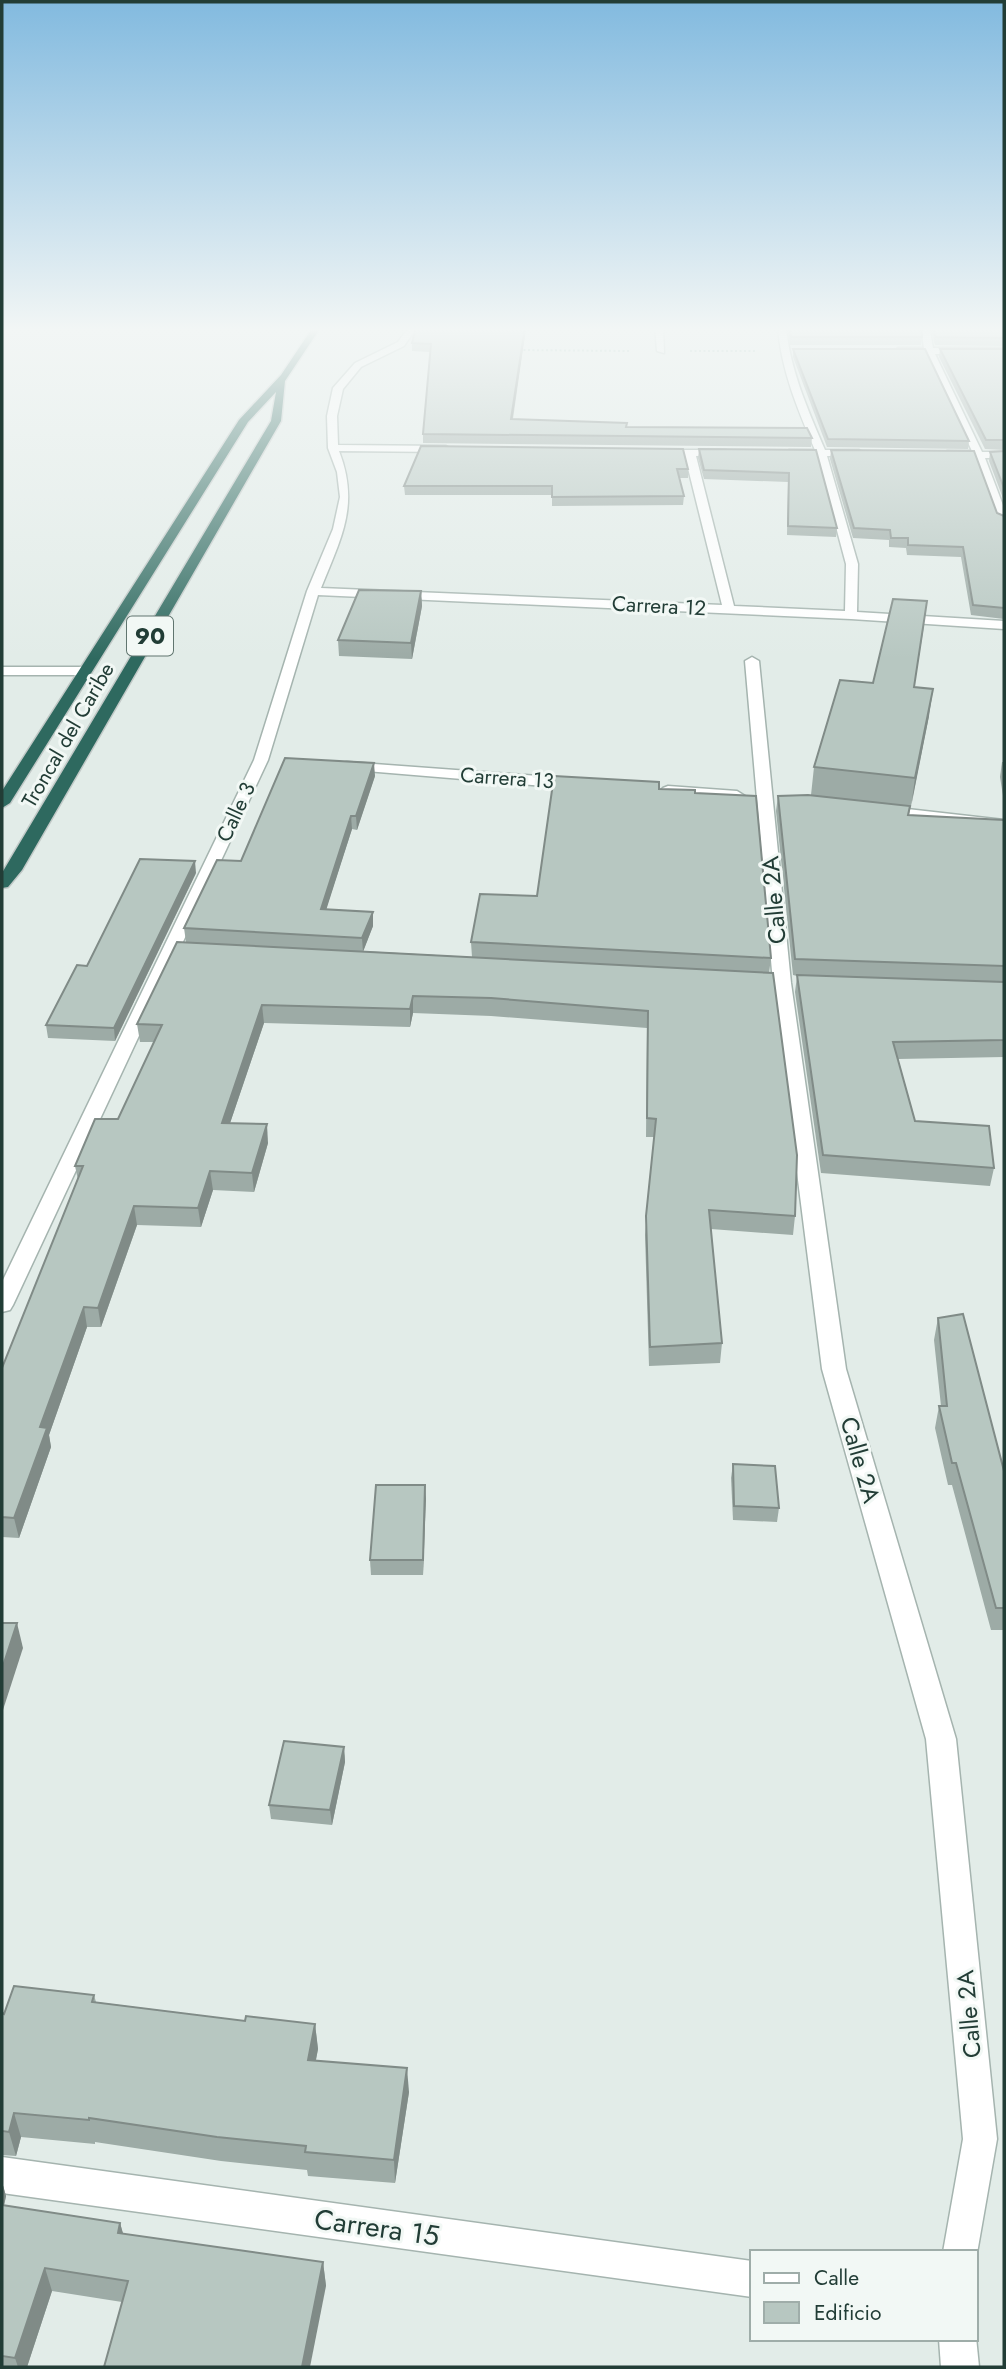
<svg xmlns="http://www.w3.org/2000/svg" width="1006" height="2369" viewBox="0 0 1006 2369" font-family="Jost,sans-serif">
	<style>
		.lines { fill: none; stroke-linecap: round; stroke-linejoin: round }
		.minor-casing { stroke: #a5b4af; stroke-width: 3 }
		.highway-casing { stroke: #c1c9c7; stroke-width: 3 }
		.path { stroke: #82afa3; stroke-width: 2; stroke-dasharray: 2 2.5; stroke-linecap: butt }
		.minor { fill: #fff; fill-rule: evenodd }
		.highway { fill: #2e695f; fill-rule: evenodd }
		.wall { fill: #9daba6 }
		.shaded-wall { fill: #808b87 }
		.building { fill: #b7c7c1; stroke: #808b87; stroke-width: 2 }
		.labels { text-anchor: middle; stroke-width: 6; stroke-linejoin: round; paint-order: stroke }
		.far-street-label { font-size: 21px; fill: #223d36; stroke: #f2f8f5 }
		.shield { fill: #f2f8f5; stroke: #60756f; stroke-width: 2 }
		.shield-label { font-size: 23px; font-weight: bold; fill: #223d36 }
		.street-label { font-size: 24px; fill: #223d36; stroke: #f2f8f5 }
		.near-street-label { font-size: 28px; fill: #223d36; stroke: #f2f8f5 }
	</style>
	<rect width="100%" height="100%" fill="#e2ece8"/>
	<g class="lines">
		<defs>
			<g id="minor">
				<path d="M409,327H417L404,346L361,367L343,389L337,416L338,445L446,446L451,449L446,452L339,451C360,505 341,538 321,588L722,605L685,456H656L651,453L656,450H726L731,453L730,455L696,456L734,606L845,611L846,564L817,456H789L784,453L789,450H815C798,410 781,370 778,327H786C790,370 808,410 825,450H859L864,453L859,456H827L858,564L857,612L1004,621V629L851,619L318,595L268,760L13,1305L10,1310L2,1312V1282L254,760L307,591L333,529L340,497L337,472L328,448L327,416L333,388L355,363L398,342Z"/>
				<path d="M655,327H663L664,353L657,351Z"/>
				<path d="M921,327H929L933,348H1004V354H935L982,452H1004V458H985L1004,508V525L998,522L975,458L947,457L942,454L947,451H972L926,354H898L894,351L898,348H924Z"/>
				<path d="M752,657L759,661L791,983L846,1369L956,1739L997,2139L976,2259V2252H943L963,2139L926,1739L822,1369L773,983L745,661Z"/>
				<path d="M2,667H85L92,671L85,675H2Z"/>
				<path d="M347,762L580,779L588,784L580,789L342,769L340,766L342,763Z"/>
				<path d="M668,786L737,791L745,796L737,801L663,794L660,791L663,788Z"/>
				<path d="M881,806L1004,820V830L876,814L873,811L876,808Z"/>
				<path d="M2,2157L752,2261V2297L2,2193Z"/>
				<path d="M976,2337L979,2367H941L939,2339Z"/>
			</g>
			<path id="highway" d="M313,327H321L285,381L281,421L22,870L8,887L2,888V873L271,421L276,392L248,422L10,803L2,808V791L239,420L281,375Z"/>
		</defs>
		<use href="#minor" class="minor-casing"/>
		<use href="#highway" class="highway-casing"/>
		<g class="path">
			<path d="M519,350L629,351"/>
			<path d="M690,351H755"/>
		</g>
		<use href="#minor" class="minor"/>
		<use href="#highway" class="highway"/>
	</g>
	<g class="wall">
		<path d="M416,327H650L641,329L526,328L513,419L627,427L812,438L811,447L423,443V434L430,352L412,351V343Z"/>
		<path d="M674,327H776V329Z"/>
		<path d="M787,327H921L922,337L921,345H790Z"/>
		<path d="M930,327H1004V346L935,345Z"/>
		<path d="M793,349L969,441L968,449L827,447L793,357Z"/>
		<path d="M940,349H1004V450L985,449L939,357Z"/>
		<path d="M683,449L688,469V478H679L684,496L683,505L552,506V495H405L404,486Z"/>
		<path d="M699,449L816,450L837,528L836,537L787,535L788,482L704,479L698,458Z"/>
		<path d="M831,450L1004,516V619L971,615L961,557L907,555L906,548L889,547V540L853,538L830,459Z"/>
		<path d="M1004,451V501L989,461L990,452Z"/>
		<path d="M421,591L422,606L412,659L339,656L338,640Z"/>
		<path d="M924,626L914,687L929,716L909,815L1004,820V1057L898,1059L915,1121L994,1168L990,1186L821,1173L795,992L797,976L793,975L776,811L778,796L811,795L814,767L873,683Z"/>
		<path d="M1002,762H1004V802L1000,777Z"/>
		<path d="M375,776L357,830L352,829L326,909L373,912V926L363,951L472,957L471,942L537,896L659,789L695,793L771,958L769,973L795,1216L793,1235L711,1229L722,1343L720,1363L649,1366L645,1235L654,1137H646L647,1028L491,1016L413,1013L410,1027L264,1023L230,1123L268,1143L254,1192L213,1190L201,1227L137,1225L101,1327H87L49,1435L51,1447L19,1538L2,1537V1368L78,1180L75,1166L118,1119L154,1042H140L137,1024L186,942L184,928L241,861Z"/>
		<path d="M196,873L115,1041L48,1038L46,1025L87,966Z"/>
		<path d="M938,1318L1004,1471V1630H991L952,1485H948L935,1428L939,1406H941L934,1340Z"/>
		<path d="M733,1464L779,1508L777,1522L733,1520L731,1478Z"/>
		<path d="M425,1485L423,1575H371L370,1560Z"/>
		<path d="M344,1747L345,1762L332,1825L271,1819L269,1805Z"/>
		<path d="M94,1995L96,2002L245,2021L315,2024L318,2049L316,2060L409,2092L395,2183L308,2176L307,2170L221,2161L95,2142V2144L21,2137L16,2156L2,2155V2013Z"/>
		<path d="M2,2182L6,2196L4,2205L120,2223L123,2234L323,2262L326,2286L122,2302L52,2291L27,2367H2Z"/>
	</g>
	<g class="shaded-wall">
		<path d="M525,327L526,328L511,428V419Z"/>
		<path d="M421,591L422,606L412,659L411,643Z"/>
		<path d="M933,689L929,716L911,807L915,778Z"/>
		<path d="M374,763L375,776L357,830L356,816Z"/>
		<path d="M351,816L352,829L322,923L321,909Z"/>
		<path d="M195,861L196,873L115,1041L114,1028Z"/>
		<path d="M373,912V926L363,952L362,938Z"/>
		<path d="M413,996V1013L410,1027V1009Z"/>
		<path d="M262,1005L264,1023L224,1141L222,1123Z"/>
		<path d="M267,1124L268,1143L254,1192L252,1173Z"/>
		<path d="M210,1171L213,1190L201,1227L198,1208Z"/>
		<path d="M134,1206L137,1225L101,1327L98,1308Z"/>
		<path d="M84,1307L87,1327L49,1435L51,1447L19,1538L14,1518L40,1427Z"/>
		<path d="M425,1485L426,1499L423,1575V1560Z"/>
		<path d="M17,1623L23,1648L2,1713V1669Z"/>
		<path d="M344,1747L345,1762L332,1825L330,1810Z"/>
		<path d="M315,2024L318,2049L311,2084L308,2060Z"/>
		<path d="M407,2068L409,2092L395,2183L394,2160Z"/>
		<path d="M14,2113L21,2137L16,2156L9,2132Z"/>
		<path d="M2,2182L6,2196L2,2215Z"/>
		<path d="M120,2223L127,2247L118,2233Z"/>
		<path d="M323,2262L326,2286L310,2367H302Z"/>
		<path d="M45,2268L52,2291L27,2367H18L15,2358Z"/>
	</g>
	<g class="building">
		<path d="M416,327H525L511,419L627,423L626,427L807,428L812,438L423,434L431,344L412,343Z"/>
		<path d="M789,327H921L922,337H791Z"/>
		<path d="M933,327H1004V338L936,337Z"/>
		<path d="M793,349H925L969,441L828,439Z"/>
		<path d="M940,349H1004V440H986Z"/>
		<path d="M421,446L683,449L688,469H677L684,496L552,497V486H404Z"/>
		<path d="M699,449L816,450L837,528L788,526L789,473L704,470Z"/>
		<path d="M831,450L974,451L997,513L1004,516V608L973,605L963,547L908,545V538H891L890,530L854,528Z"/>
		<path d="M1004,451V488L990,452Z"/>
		<path d="M359,590L421,591L411,643L338,640Z"/>
		<path d="M893,599L927,601L914,687L933,689L915,778L814,767L840,680L873,683Z"/>
		<path d="M285,758L374,763L356,816H351L321,909L373,912L362,938L184,928L217,860L241,861Z"/>
		<path d="M554,776L659,782V789L695,790V793L756,796L771,958L471,942L480,894L537,896Z"/>
		<path d="M808,795L910,806L908,815L1004,820V966L795,959L778,796Z"/>
		<path d="M140,859L195,861L114,1028L46,1025L77,965L87,966Z"/>
		<path d="M177,942L773,973L797,1155L795,1216L709,1210L722,1343L650,1347L646,1216L656,1119L647,1118L648,1011L491,998L413,996L410,1009L262,1005L222,1123L267,1124L252,1173L210,1171L198,1208L134,1206L98,1308L84,1307L40,1427L47,1428L14,1518L2,1517V1368L83,1166H75L95,1119H118L162,1025L137,1024Z"/>
		<path d="M797,975L1004,982V1040L893,1042L915,1121L989,1126L994,1168L823,1155Z"/>
		<path d="M963,1314L1004,1471V1608H996L956,1463H952L939,1406H947L938,1318Z"/>
		<path d="M733,1464L775,1466L779,1508L734,1506Z"/>
		<path d="M376,1485H425L423,1560H370Z"/>
		<path d="M2,1623H17L2,1669Z"/>
		<path d="M284,1741L344,1747L330,1810L269,1805Z"/>
		<path d="M14,1986L94,1995L92,2002L245,2021L246,2016L315,2024L308,2060L407,2068L394,2160L305,2152L306,2146L217,2137L89,2118V2120L14,2113L9,2132L2,2131V2013L4,2014Z"/>
		<path d="M2,2205L120,2223L118,2233L323,2262L302,2367H104L128,2281L45,2268L15,2358L2,2356Z"/>
	</g>
	<linearGradient id="sky" x2="0" y2="1"><stop stop-color="#82badf"/><stop offset="0.5" stop-color="#f2f6f5"/><stop offset="1" stop-color="#f2f6f5" stop-opacity="0"/></linearGradient>
	<rect width="1006" height="659" fill="url(#sky)"/>
	<g class="labels">
		<g class="far-street-label">
			<text transform="translate(659 606) rotate(3)" y="7">Carrera 12</text>
			<text transform="translate(68 735) rotate(-60)" y="7">Troncal del Caribe</text>
			<text transform="translate(507 778) rotate(4)" y="7">Carrera 13</text>
			<text transform="translate(236 812) rotate(-65)" y="7">Calle 3</text>
		</g>
		<rect class="shield" x="127" y="616.5" width="46" height="39" rx="5"/>
		<g class="shield-label">
			<text x="150" y="644">90</text>
		</g>
		<g class="street-label">
			<text transform="translate(774 900) rotate(-95)" y="8">Calle 2A</text>
			<text transform="translate(860 1460) rotate(74)" y="8">Calle 2A</text>
			<text transform="translate(969 2014) rotate(-95)" y="8">Calle 2A</text>
		</g>
		<g class="near-street-label">
			<text transform="translate(377 2227) rotate(8)" y="10">Carrera 15</text>
		</g>
	</g>
	<rect width="1006" height="2369" fill="none" stroke="#223d36" stroke-width="7"/>
	<rect x="750" y="2250" width="228" height="91" fill="#f2f8f5" stroke="#9fada9" stroke-width="2"/>
	<rect x="764" y="2273" width="35" height="10" fill="#ffffff" stroke="#9fada9" stroke-width="2"/>
	<text x="814" y="2285" font-size="21" fill="#223d36">Calle</text>
	<rect x="764" y="2302" width="35" height="21" fill="#b7c7c1" stroke="#9fada9" stroke-width="2"/>
	<text x="814" y="2320" font-size="21" fill="#223d36">Edificio</text>
</svg>
